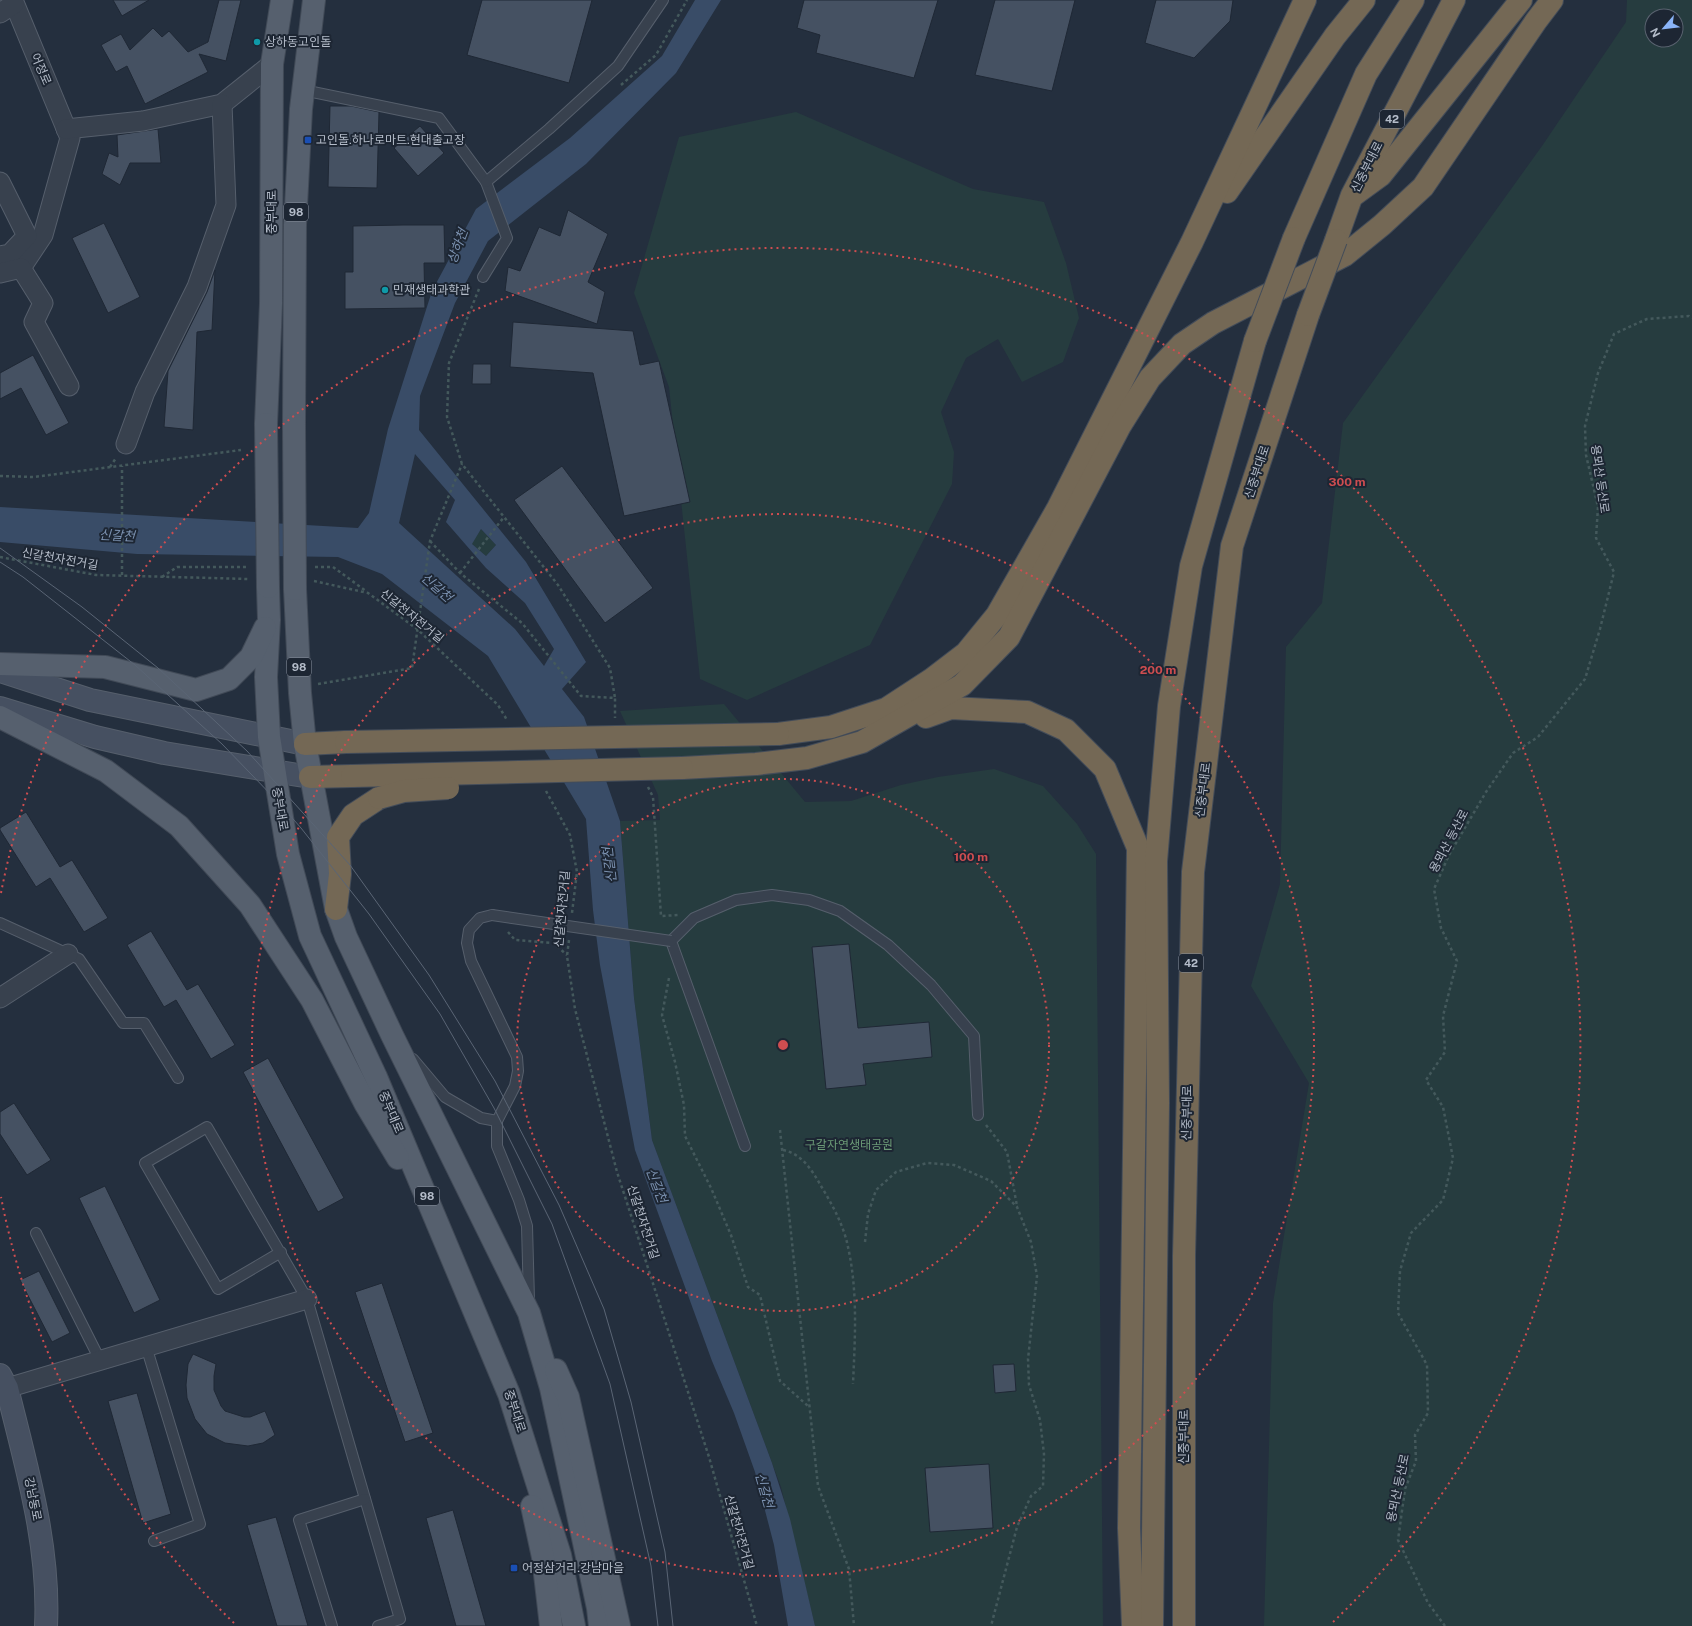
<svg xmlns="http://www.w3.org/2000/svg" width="1692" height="1626" viewBox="0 0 1692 1626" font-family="'Public Sans','Noto Sans KR',sans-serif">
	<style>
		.green { fill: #263c3f; fill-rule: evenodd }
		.water { fill: #394c67; fill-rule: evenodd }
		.building { fill: #455162; stroke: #1f2835 }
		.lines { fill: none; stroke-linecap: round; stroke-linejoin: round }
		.lane-casing { stroke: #565f6c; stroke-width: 12 }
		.street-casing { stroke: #565f6c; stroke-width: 21 }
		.secondary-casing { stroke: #565f6c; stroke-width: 24 }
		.primary-casing { stroke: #414a57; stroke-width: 24 }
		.highway-casing { stroke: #434c59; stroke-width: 24 }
		.path { stroke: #44595c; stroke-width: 2.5; stroke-dasharray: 3 3; stroke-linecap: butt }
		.lane { stroke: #38414e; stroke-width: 10 }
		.street { stroke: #38414e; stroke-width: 19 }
		.secondary { stroke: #465061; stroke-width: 22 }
		.primary { stroke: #56606e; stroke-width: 22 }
		.highway { stroke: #746855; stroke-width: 22 }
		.tram { stroke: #5a6575; stroke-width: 1 }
		.lane-bridge-casing { stroke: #565f6c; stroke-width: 12; stroke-linecap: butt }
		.primary-bridge-casing { stroke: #414a57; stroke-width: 24; stroke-linecap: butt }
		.highway-bridge-casing { stroke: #434c59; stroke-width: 24; stroke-linecap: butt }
		.lane-bridge { stroke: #38414e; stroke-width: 10 }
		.primary-bridge { stroke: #56606e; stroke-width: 22 }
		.highway-bridge { stroke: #746855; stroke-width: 22 }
		.ring { fill: none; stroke: #ce4d50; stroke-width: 2; stroke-dasharray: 2 4 }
		.culture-dot { fill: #0f9aa8; stroke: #1d2633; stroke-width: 1.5 }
		.transit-dot { fill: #1a4fb4; stroke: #1d2633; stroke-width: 1.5 }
		.labels { text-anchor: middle; stroke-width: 4; stroke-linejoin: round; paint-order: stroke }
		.shield { fill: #1d2633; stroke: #878f9c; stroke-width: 1 }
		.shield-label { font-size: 11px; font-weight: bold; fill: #b4bcc9 }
		.poi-label { font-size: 12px; fill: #b4bcc9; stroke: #1d2633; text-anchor: start }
		.street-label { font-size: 12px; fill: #b4bcc9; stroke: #1d2633 }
		.park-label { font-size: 12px; fill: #6b9a76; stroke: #1d2633 }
		.water-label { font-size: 13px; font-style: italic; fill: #7c92b1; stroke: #1d2633 }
		.centre { fill: #ce4d50; stroke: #1d2633; stroke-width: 2 }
		.ring-label { font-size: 12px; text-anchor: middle; font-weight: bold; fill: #ce4d50; stroke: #1d2633; stroke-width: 4; stroke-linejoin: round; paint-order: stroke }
	</style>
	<rect width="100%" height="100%" fill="#242f3e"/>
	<g class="green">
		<path d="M1627,0H1692V1626H1264L1273,1303L1309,1083L1251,986L1280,884L1286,647L1322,603L1343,423L1542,146L1626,22ZM1652,16H1676V40H1652Z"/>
		<path d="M796,112L973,189L1044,202L1066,263L1079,318L1063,362L1022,382L998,339L966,358L941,412L954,452L952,484L870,645L747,700L700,679L669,387L634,293L679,137Z"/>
		<path d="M481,529L496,545L486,556L471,544Z"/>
		<path d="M724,704L805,802L851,801L901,785L938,777L994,769L1043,786L1077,824L1096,854L1103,1626H815L781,1487L772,1463L652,1140L634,998L620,821L660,820L658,795L620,711Z"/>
	</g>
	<path class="water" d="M695,0H721L676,73L586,164L488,241L455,303L420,396L419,430L526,562L586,662L562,689L584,717L620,821L634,998L652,1140L772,1463L790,1519L815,1626H788L774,1545L755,1472L734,1413L712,1361L635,1150L600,965L593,910L586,819L488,656L382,574L338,557L137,554L0,542V507L358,528L369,513L388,429L432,291L476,209L570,138L662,56ZM415,454L455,500L446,522L486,568L525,603L554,649L544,666L515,629L399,523ZM481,529L496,545L486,556L472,544Z"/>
	<g class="building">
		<path d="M113,0H149L122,16Z"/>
		<path d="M219,0H241L226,61L199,54L208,72L145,104L127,66L116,72L101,45L121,34L130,50L153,28L162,37L169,31L188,52L208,42Z"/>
		<path d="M482,0H592L569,83L467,55Z"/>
		<path d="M804,0H938L914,78L816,53L820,35L797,28Z"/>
		<path d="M995,0H1075L1052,91L975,75Z"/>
		<path d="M1156,0H1233L1230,21L1194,58L1145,43Z"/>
		<path d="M330,106H351L379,112L377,188L328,187Z"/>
		<path d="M420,126L444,153L418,176L394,148Z"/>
		<path d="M158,129L161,163H130L120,185L102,174L109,153L118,157L117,135Z"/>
		<path d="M568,210L608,234L588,282L605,292L597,324L505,291L508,267L520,271L539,227L560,236Z"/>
		<path d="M104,223L140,297L108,313L72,238Z"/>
		<path d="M403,225H444L445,263H424L425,308L345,309V272H353V226Z"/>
		<path d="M215,270L212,330L197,332L193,430L164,427L168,371L207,292Z"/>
		<path d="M513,322L633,331L640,365L659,361L690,502L624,516L593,373L510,367Z"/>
		<path d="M33,355L69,423L46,435L21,388L0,399V373Z"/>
		<path d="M473,364H491V384H472Z"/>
		<path d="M562,466L653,588L605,623L514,500Z"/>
		<path d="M26,812L60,867L72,860L108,918L84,932L50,878L36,887L0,830V828Z"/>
		<path d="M151,931L187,990L198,984L235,1045L211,1059L176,1000L164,1007L127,945Z"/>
		<path d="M849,944L858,1028L929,1022L932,1057L863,1064L866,1085L826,1089L812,947Z"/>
		<path d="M268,1058L344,1198L318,1212L243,1072Z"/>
		<path d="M14,1103L51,1160L27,1175L0,1134V1112Z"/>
		<path d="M105,1186L160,1300L134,1313L79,1198Z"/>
		<path d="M39,1271L70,1333L52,1342L20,1280Z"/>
		<path d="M382,1283L433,1433L405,1442L355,1292Z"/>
		<path d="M193,1354L216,1364L214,1376V1390L221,1406L225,1411L244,1417H250L265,1411L275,1435L263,1443L248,1446L225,1443L207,1434L195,1419L187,1398L186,1385L188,1364Z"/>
		<path d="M1014,1364L1016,1391L995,1393L993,1365Z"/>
		<path d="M137,1393L171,1514L143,1523L108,1401Z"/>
		<path d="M989,1464L993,1528L930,1532L925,1468Z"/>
		<path d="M453,1510L486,1626H456L426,1518Z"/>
		<path d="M276,1517L308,1626H277L247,1525Z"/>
	</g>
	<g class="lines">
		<defs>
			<g id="lane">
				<path d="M303,90L439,118L486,182L507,238L483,277"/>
				<path d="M486,182L549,129L618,66L663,0"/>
				<path d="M492,915L480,918L469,930L467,943L471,961L517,1057L518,1071L515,1086L497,1121V1146L519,1200L527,1226L529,1300"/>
				<path d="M0,923L79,959L123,1023H144L178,1078"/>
				<path d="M413,1059L445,1097L481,1118L497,1121"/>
				<path d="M745,1146L671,941L694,918L736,900L772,895L809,900L840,911L888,945L931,985L974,1036L978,1115"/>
				<path d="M36,1233L100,1360"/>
				<path d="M281,1252L218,1289L145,1163L207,1127L307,1299L400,1619L378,1626"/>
				<path d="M146,1346L200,1524L154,1541"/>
				<path d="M332,1626L299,1520L365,1499"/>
			</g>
			<g id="street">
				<path d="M13,0L70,138L43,235L21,268"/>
				<path d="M0,13L14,4"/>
				<path d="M66,129L143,121L222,104L272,64"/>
				<path d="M0,182L27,236L10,254L0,256"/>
				<path d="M0,273L21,268L43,303L34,322L69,386"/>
				<path d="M126,444L145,392L197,287L226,205L222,104"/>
				<path d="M0,998L68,954"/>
				<path d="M7,1388L307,1299"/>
			</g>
			<g id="secondary">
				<path d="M0,671L90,700L305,744"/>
				<path d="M0,708L95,737L164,753L310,777"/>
				<path d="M0,1375L7,1388C26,1466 50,1545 46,1626"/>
			</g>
			<g id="primary">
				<path d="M266,424L271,303L272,64L282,0"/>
				<path d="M294,425L295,225L301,109L314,0"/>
				<path d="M268,587L269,620L266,677L269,737L288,854L310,936L376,1077L509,1394L560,1555L574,1626"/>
				<path d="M295,589L300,693L305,744L336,909L346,937L392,1035L529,1313L551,1388L598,1608L600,1626"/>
				<path d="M0,664L105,667L196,690L229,679L251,657L265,628"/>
				<path d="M0,717L106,771L179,826L250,905L312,1000L365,1103L398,1158"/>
				<path d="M556,1370L568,1397L619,1626"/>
				<path d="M532,1506L543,1557L551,1626"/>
			</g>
			<g id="highway">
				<path d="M1227,192L1335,36L1364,0"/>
				<path d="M1355,194L1381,175L1521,0"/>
				<path d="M1294,238L1366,74L1413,0"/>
				<path d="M1336,240L1352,195L1454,0"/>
				<path d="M926,717L951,708L1027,712L1066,730L1105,769L1138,848L1129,1528L1133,1626"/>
				<path d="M778,734L831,727L886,709L932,679L966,653L997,615L1058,508L1192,242L1305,0"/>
				<path d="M305,744L346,742"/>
				<path d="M682,768L756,764L807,758L862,742L962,685L1009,637L1120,426L1150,378L1182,344L1213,323L1345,255L1382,225L1423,187L1536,21L1552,0"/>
				<path d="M310,777L352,776"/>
				<path d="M336,909L340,874L338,837L353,815L379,798"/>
				<path d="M1152,1626L1158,1103L1156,861L1169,706L1191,566L1255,341"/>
				<path d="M1184,1626V1256L1193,872L1232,546L1308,315"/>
			</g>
		</defs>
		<use href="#lane" class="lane-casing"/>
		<use href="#street" class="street-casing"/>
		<use href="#secondary" class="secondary-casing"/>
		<use href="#primary" class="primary-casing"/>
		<use href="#highway" class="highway-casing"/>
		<g class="path">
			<path d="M621,85L656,55L687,0"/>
			<path d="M479,289L449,363L447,417L462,464L558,585L610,668L615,698"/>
			<path d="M110,467L116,458"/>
			<path d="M0,476L34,477L241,450"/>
			<path d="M430,541L460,573L522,623L581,696L615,698V718"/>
			<path d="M0,557L96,575L249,579"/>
			<path d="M315,567H333L366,591"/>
			<path d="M460,573L504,517"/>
			<path d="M122,575V466"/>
			<path d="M162,577L177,567H248"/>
			<path d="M314,581L368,593L417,629L498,705L507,720"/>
			<path d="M318,684L412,668L430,541L462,464"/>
			<path d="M648,787L653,797L661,916L678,915"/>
			<path d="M546,791L570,835L577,872L572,913"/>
			<path d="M508,932L515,940L553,943L567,955"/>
			<path d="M569,940L567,956L575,1009L617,1172L709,1457L757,1626"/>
			<path d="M669,978L662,1015L675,1062L684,1105L685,1136L711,1188L731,1235L748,1287L760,1295L780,1381L809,1407"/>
			<path d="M986,1125L1007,1152L1017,1206"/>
			<path d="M780,1130L818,1486L849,1569L854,1626"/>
			<path d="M783,1150C802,1154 812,1170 821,1186C832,1204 844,1226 848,1247C858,1292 855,1338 853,1384"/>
			<path d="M865,1242L868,1214L876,1190L896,1172L927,1163L954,1165L991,1181L1017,1207L1031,1242L1037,1276L1028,1359L1029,1385L1040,1420L1044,1454L1043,1486L1031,1496L1017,1527L991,1626"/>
			<path d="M1445,1626L1428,1603L1398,1540L1405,1489L1416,1461L1415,1435L1428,1413L1427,1365L1398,1313L1400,1271L1411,1233L1443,1200L1453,1158L1443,1107L1426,1080L1445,1052L1443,1016L1457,961L1441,928L1434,889L1449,855L1486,792L1513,753L1538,737L1585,679L1600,629L1614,572L1596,538L1598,507L1586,455L1585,426L1598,373L1614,334L1647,319L1689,316L1692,318"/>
		</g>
		<use href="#lane" class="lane"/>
		<use href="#street" class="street"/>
		<use href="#secondary" class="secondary"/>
		<use href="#primary" class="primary"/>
		<use href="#highway" class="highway"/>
		<g class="tram">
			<path d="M0,548L82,607L158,668L247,751L350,865L429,975L495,1081L559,1205L604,1309L631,1402L665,1552L673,1626"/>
			<path d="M0,562L23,577L135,665L222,744L279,803L301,828L369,914L440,1014L494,1108L552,1224L610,1384L651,1566L658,1626"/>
		</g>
		<defs>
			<path id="lane-bridge" d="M492,915L671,941"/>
			<g id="primary-bridge">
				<path d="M266,424L268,587"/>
				<path d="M294,425L295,589"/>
			</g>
			<g id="highway-bridge">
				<path d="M1308,315L1336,240"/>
				<path d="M1255,341L1294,238"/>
				<path d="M346,742L778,734"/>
				<path d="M352,776L682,768"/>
				<path d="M379,798L404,791L448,788"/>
			</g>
		</defs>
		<use href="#lane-bridge" class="lane-bridge-casing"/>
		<use href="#primary-bridge" class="primary-bridge-casing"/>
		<use href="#highway-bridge" class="highway-bridge-casing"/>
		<use href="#lane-bridge" class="lane-bridge"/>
		<use href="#primary-bridge" class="primary-bridge"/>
		<use href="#highway-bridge" class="highway-bridge"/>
	</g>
	<g class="ring">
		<circle cx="783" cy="1045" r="266"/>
		<circle cx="783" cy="1045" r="531"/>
		<path d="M234 1623A797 797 0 0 1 1 1197M1 893A797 797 0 1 1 1332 1623"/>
	</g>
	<g class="culture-dot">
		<circle cx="257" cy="42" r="4"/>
		<circle cx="385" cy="290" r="4"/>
	</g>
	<g class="transit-dot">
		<rect x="304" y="136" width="8" height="8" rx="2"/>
		<rect x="510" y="1564" width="8" height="8" rx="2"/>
	</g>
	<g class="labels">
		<g class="shield">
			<rect x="1380" y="110" width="24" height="18" rx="3"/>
			<rect x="284" y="203" width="24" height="18" rx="3"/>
			<rect x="287" y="658" width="24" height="18" rx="3"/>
			<rect x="1179" y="954" width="24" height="18" rx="3"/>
			<rect x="415" y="1187" width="24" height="18" rx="3"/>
		</g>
		<g class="shield-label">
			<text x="1392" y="123">42</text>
			<text x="296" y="216">98</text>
			<text x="299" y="671">98</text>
			<text x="1191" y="967">42</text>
			<text x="427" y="1200">98</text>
		</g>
		<g class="poi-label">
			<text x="265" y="46">상하동고인돌</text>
			<text x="316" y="144">고인돌.하나로마트.현대출고장</text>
			<text x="393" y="294">민재생태과학관</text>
			<text x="522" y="1572">어정삼거리.강남마을</text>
		</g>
		<g class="street-label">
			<text transform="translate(41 69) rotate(67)" y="4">어정로</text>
			<text transform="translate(1367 167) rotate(-63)" y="4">신중부대로</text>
			<text transform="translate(272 212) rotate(-90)" y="4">중부대로</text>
			<text transform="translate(1257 472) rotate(-72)" y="4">신중부대로</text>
			<text transform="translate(1600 479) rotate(82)" y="4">용뫼산 등산로</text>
			<text transform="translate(60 559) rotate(10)" y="4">신갈천자전거길</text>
			<text transform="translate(412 616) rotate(39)" y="4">신갈천자전거길</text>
			<text transform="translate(1203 790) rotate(-83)" y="4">신중부대로</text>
			<text transform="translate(280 809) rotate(80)" y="4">중부대로</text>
			<text transform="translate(1449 841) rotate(-62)" y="4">용뫼산 등산로</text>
			<text transform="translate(562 909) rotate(-85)" y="4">신갈천자전거길</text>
			<text transform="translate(391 1112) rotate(67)" y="4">중부대로</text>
			<text transform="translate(1187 1113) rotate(-89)" y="4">신중부대로</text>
			<text transform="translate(643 1222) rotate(72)" y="4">신갈천자전거길</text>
			<text transform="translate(515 1411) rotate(72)" y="4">중부대로</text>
			<text transform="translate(1184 1437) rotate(-90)" y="4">신중부대로</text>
			<text transform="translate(1398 1488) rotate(-78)" y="4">용뫼산 등산로</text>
			<text transform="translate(33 1499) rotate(79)" y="4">강남동로</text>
			<text transform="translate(739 1532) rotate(74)" y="4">신갈천자전거길</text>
		</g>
		<g class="park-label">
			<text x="849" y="1149">구갈자연생태공원</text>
		</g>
		<g class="water-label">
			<text transform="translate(457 246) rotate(-70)" y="5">상하천</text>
			<text transform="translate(117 535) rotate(3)" y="5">신갈천</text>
			<text transform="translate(437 587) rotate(41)" y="5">신갈천</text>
			<text transform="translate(609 865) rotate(-97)" y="5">신갈천</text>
			<text transform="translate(657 1185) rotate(69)" y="5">신갈천</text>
			<text transform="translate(765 1490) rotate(74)" y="5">신갈천</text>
		</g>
	</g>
	<circle cx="783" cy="1045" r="6" class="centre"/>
	<g class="ring-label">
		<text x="1347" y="486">300 m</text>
		<text x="1158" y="674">200 m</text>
		<text x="971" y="861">100 m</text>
	</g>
	<g transform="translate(1664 28) rotate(242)"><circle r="19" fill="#1d2633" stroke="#59626f"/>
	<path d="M0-3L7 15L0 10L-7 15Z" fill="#8ab4f8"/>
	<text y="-6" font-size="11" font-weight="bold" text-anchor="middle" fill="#b4bcc9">N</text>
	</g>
</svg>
